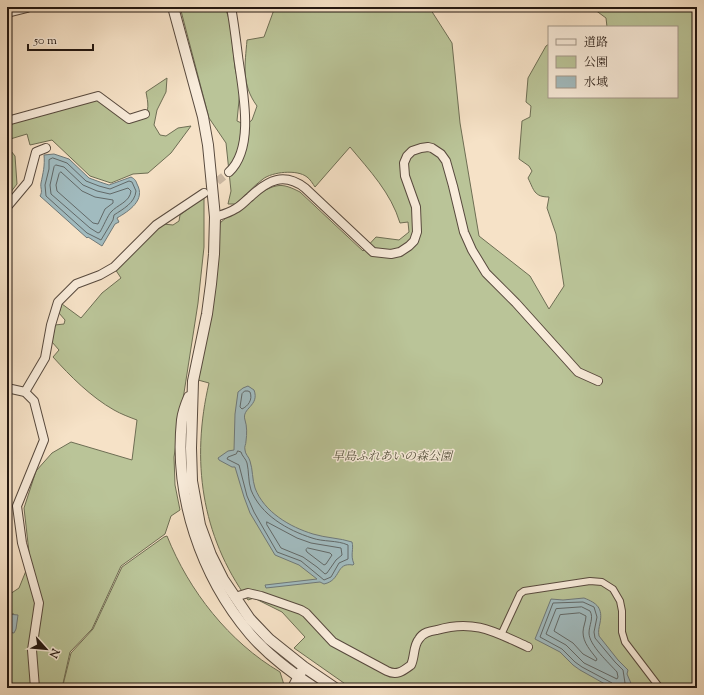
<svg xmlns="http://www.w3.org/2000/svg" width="704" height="695" viewBox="0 0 704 695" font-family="'Sorts Mill Goudy','Noto Serif JP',serif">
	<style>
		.green { fill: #bac498; stroke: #6e6e54 }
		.water { fill: #a1bbbf; stroke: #6f7979 }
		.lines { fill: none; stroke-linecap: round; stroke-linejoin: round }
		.shore { stroke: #626968; stroke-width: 1 }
		.minor-tunnel { stroke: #ccb9a3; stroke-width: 8; stroke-dasharray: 8 4; stroke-linecap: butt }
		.pedestrian-casing { stroke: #584a3e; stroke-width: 8 }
		.minor-casing { stroke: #584a3e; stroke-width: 10 }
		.tertiary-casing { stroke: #584a3e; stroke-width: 12 }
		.pedestrian { stroke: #f9ecdb; stroke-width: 6 }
		.minor { stroke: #f9ecdb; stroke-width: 8 }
		.tertiary { stroke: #f9ecdb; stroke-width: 10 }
		.labels { text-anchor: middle; stroke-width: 3; stroke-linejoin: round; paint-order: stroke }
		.park-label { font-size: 12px; font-style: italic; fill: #585440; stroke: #f9ecdb }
	</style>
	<rect width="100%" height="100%" fill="#f6e2c7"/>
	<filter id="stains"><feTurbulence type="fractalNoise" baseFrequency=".005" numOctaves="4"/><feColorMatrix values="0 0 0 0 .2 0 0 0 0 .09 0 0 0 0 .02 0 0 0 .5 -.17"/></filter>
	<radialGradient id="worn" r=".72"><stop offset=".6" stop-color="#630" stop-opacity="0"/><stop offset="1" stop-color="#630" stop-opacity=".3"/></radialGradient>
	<g class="green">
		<path d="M180,7H225L230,22L235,68L240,90L237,121L246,125L252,120L257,106C241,84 245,65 247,40L264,37L275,7H429L452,43L460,123L479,236L530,276L549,309L564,286L556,234L547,208L549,197C534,197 534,190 528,178L532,171L529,166L519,159L522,121L530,117L531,106L526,102L528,78L546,46L549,44V97H677V27H607L606,18L591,7H697V688H351L294,648L305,637L282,612L254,598L248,600C201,535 191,460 209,383L198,380L219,225L221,222C234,212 261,189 276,186C284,184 292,188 300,192L363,251L376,237L399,240L409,232L408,222L400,223C391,193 370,171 350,147L315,187C313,184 310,179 307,177C297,169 272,172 263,179C253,186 245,197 235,204H228L231,191L226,143L209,118Z"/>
		<path d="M167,78L166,92L157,110L154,125L160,135L166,136L178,128L191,126L171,153L148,173L133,174L111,183L90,176L52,140L30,145L27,134L7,140V125L96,98L128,122L143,119C150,110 148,103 146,92Z"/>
		<path d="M7,146L15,156L17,184L7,197Z"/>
		<path d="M204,197V247L198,303L174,457L175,485L180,510L171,516L165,534L121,566L92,629L70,652L62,688H7V628L8,633L14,614H7V596L19,588L30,561L24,508L36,471L52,453L71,442L132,460L137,420C129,417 121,414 114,410C91,397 70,376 53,357L59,350L52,342L55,325L64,324L65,320L59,313L62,304L81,318L102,293L121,278L115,269L143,242L163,224L173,225L179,221L180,215Z"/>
		<path d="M167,536C189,591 229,642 280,672L285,688H65L63,685L71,653L93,629L122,567L164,537Z"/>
	</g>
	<g class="water">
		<path d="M54,154L69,159L89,178L100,182L109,185L131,177C135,179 136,181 137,184C146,200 129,211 117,218L119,222L115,224L102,246L88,237L87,238L40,196C43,191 40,188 41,183C43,173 45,166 44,155Z"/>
		<path d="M248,386L254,390C260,406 241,408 245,420C247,426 247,434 246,441C246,445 244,446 245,450C245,454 249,457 250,461C253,470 252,479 255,488C264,512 290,527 313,534C326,538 340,538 352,542C354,549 350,555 354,564L353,565C335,562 342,580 324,584L320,582L266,588L265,585L317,579L299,565L275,555L250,513L244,497L235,467H232L219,460L218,458L228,451L234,450L235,414L238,392L243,388Z"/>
		<path d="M584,598C597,603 603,608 600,623C599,628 598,631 599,636L618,660L628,670L627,674L633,688H612L580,670L573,665L560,652L535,639L551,599L563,600Z"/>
		<path d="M7,614L18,615L16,629L14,633L8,632Z"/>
	</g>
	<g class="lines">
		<g class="shore">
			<path d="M53,158L67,163L86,181L99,186L110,189L129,181L132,182L136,191C135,203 123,209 114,215L113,220L101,240L87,233L46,196L45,185L49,169V160Z"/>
			<path d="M56,165L64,167L83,185L97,191L110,194L128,188L131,191C130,202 117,205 111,212C108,215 103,227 100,232L98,233L90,228L51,194L50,185L54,167Z"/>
			<path d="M61,172L82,191L95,197L113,200V203L105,209L98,224L93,223L57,191L56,185L59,174Z"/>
			<path d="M245,391H248L250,392C253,400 248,406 242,409L240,407L242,394Z"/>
			<path d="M238,451L241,452C242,456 246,459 247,463C249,471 248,481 251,490C261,515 287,530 312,538C323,542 337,540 348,545V559L339,563L331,577L324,580L301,561L277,552L254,512L247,496L239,465L227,459L228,457L236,454Z"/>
			<path d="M267,522L297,538L311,543L341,548L342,555L336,560L327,573L325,574L317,567L303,557L281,548L267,525Z"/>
			<path d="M308,548L330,553L332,555L326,564L324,565L307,552L306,550Z"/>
			<path d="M582,607L590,611C594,618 589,625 589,633C589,645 609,663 617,672L618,677L617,679L584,663L566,645L546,634L556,609Z"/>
			<path d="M580,613L586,616C586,621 583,627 583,632C583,643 591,651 597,659L596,661L583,654L573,643L554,631L560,615Z"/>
			<path d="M614,688L612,683L582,667L575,662L562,649L540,637L553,603L583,602L594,607L597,617L594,632L595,638L615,662L623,670L625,683L629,688"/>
		</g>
		<path class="minor-tunnel" d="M208,189L229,172"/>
		<defs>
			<path id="pedestrian" d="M501,635L520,594L524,591L590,581L602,582L613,589L620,601L622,611V632L625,642L660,688"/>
			<g id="minor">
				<path d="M7,121L98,96L129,119L145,114"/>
				<path d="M229,172C256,147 242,88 238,56C236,40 234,23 231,7"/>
				<path d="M7,207L28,182L36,152L46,148"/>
				<path d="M215,217C221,215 229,213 235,209C241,206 245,201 250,197C268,180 284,172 305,188L373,252L391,254L400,252L409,246L414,241L417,232L416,207L405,176L404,163L407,156L412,151L421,148L428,147L432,148L441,154L446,161L453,186L464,232L472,250L486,273L516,303L578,372L598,381"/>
				<path d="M7,388L25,392L34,401L44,440L17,506L22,543L39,603L32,650L35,688"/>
				<path d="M25,392L45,358L51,325L58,302L76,284L100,275L114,267L156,225L204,193"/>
				<path d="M235,597L248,593L261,596L301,610L306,613L333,642L387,671C397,676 403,671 411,665C415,657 413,646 419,639C423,632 431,631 437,630C474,619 495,632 528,647"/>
			</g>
			<g id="tertiary">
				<path d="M173,7L203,117L208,145L215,217L214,254L211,284L207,314L193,381L191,448L192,481L200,525L211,555L223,579L250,619L269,639L304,667L335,688"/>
				<path d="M7,12L27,7"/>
				<path d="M189,397C186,404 183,412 182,420C174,496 201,576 250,634C268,655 292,673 315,688"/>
				<path d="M293,688L301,672"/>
			</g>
		</defs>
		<use href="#pedestrian" class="pedestrian-casing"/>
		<use href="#minor" class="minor-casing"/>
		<use href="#tertiary" class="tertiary-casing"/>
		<use href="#pedestrian" class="pedestrian"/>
		<use href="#minor" class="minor"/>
		<use href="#tertiary" class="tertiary"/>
	</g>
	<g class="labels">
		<g class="park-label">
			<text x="392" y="460">早島ふれあいの森公園</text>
		</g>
	</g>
	<rect width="704" height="695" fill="none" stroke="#f6e2c7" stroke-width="24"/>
	<rect x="8" y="8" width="688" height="679" fill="none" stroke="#231711" stroke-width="2"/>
	<rect x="12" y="12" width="680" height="671" fill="none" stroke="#231711"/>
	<rect x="548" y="26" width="130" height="72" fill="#f9ecdb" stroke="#a3978a"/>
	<rect x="556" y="39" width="20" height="6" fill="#f9ecdb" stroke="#a3978a"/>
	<text x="584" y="46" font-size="12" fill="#231711">道路</text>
	<rect x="556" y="56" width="20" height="12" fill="#bac498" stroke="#a3978a"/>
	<text x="584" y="66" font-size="12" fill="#231711">公園</text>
	<rect x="556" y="76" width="20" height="12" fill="#a1bbbf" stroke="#a3978a"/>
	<text x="584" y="86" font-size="12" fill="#231711">水域</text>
	<g transform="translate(46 649) rotate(117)" stroke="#f9ecdb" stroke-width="3" paint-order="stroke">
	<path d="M0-3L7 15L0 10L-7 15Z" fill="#231711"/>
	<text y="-6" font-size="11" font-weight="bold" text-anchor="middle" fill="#231711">N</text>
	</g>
	<path d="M28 44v6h65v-6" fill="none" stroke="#231711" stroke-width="2"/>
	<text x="34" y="44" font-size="12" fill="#231711" stroke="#f9ecdb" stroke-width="3" paint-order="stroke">50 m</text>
	<rect width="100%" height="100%" filter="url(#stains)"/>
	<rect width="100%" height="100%" fill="url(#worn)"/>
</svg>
